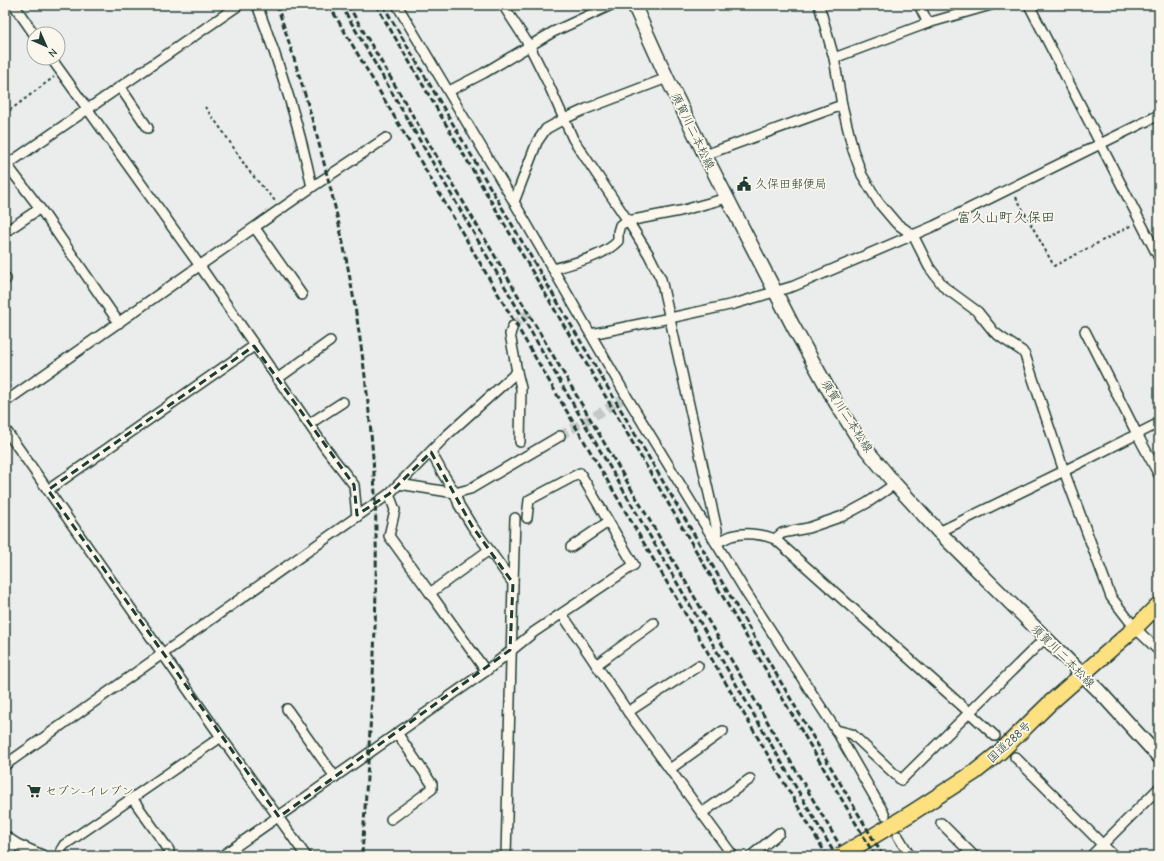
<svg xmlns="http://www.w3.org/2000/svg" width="1164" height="861" viewBox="0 0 1164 861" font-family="'Comic Neue','Klee One',sans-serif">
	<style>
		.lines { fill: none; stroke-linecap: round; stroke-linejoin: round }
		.minor-tunnel { stroke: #c2c9c7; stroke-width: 9; stroke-dasharray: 9 4.5; stroke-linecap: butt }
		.minor-casing { stroke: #1f3d34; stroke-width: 12 }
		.tertiary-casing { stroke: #1f3d34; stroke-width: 14 }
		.secondary-casing { stroke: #1f3d34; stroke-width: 16 }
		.trunk-casing { stroke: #1f3d34; stroke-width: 18 }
		.path { stroke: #1f3d34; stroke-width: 2; stroke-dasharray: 3 3; stroke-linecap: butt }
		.minor { stroke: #fbf7ec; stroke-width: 9 }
		.tertiary { stroke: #fbf7ec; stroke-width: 11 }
		.secondary { stroke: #fbf7ec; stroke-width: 13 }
		.trunk { stroke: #fde080; stroke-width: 15 }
		.rail { stroke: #1f3d34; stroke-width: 3; stroke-dasharray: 6 3; stroke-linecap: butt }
		.trunk-bridge-casing { stroke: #1f3d34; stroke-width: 18; stroke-linecap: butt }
		.trunk-bridge { stroke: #fde080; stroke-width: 15 }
		.marked { fill: none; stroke: #1f3d34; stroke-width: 3; stroke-dasharray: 8 5; stroke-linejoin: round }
		.labels { text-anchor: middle; stroke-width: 3.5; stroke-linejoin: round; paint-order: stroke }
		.street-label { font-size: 12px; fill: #1f3d34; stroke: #fbf7ec }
		.poi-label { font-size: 12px; fill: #1f3d34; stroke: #fbf7ec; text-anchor: start }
		.quarter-label { font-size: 14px; fill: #1f3d34; stroke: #fbf7ec }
	</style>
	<rect width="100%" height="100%" fill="#ebecec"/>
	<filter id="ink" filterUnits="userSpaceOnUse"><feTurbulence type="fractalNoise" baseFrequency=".025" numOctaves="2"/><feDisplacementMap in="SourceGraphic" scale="8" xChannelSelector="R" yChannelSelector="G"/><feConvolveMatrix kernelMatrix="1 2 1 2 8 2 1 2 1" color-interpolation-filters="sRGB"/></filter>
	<g filter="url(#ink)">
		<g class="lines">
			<g class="minor-tunnel">
				<path d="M513,326L530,312"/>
				<path d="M560,436L625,398"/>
			</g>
			<defs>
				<g id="minor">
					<path d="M14,5L34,34"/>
					<path d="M257,5C280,65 299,124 312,187"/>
					<path d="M397,5L514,202L627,397L747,594L836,730L885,815"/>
					<path d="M503,5L529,45L547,81L573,139L628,221L649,255L661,279L717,530L716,543"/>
					<path d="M819,5L834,58L842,105L853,150L862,175L879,203L896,223L913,235L929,267L944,287L978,312L994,332L1002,338L1022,351L1025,355L1064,471L1111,597L1135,628L1159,651"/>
					<path d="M919,5L928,23"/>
					<path d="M1029,5L1159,258"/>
					<path d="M51,58L200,266L326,449L354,485L357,517"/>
					<path d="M834,58L928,23L991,5"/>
					<path d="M120,87L148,128"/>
					<path d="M449,91L484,73L553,32L611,5"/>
					<path d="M705,155L842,105"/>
					<path d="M7,165L42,211L119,323"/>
					<path d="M5,166L239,5"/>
					<path d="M514,202L537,142L546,129L564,119L586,109L667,78"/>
					<path d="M255,228L302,295"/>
					<path d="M5,232L39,209"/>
					<path d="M553,269C573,263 603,257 618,241V232L620,225L628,221L680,211L727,198"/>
					<path d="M5,277L6,279"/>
					<path d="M1085,331L1137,434L1159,475"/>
					<path d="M591,334L670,318L734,304L794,286L934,226L1159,115"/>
					<path d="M517,372L521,388L520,442"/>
					<path d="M277,379L330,341"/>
					<path d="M5,402L312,187L386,138"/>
					<path d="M309,424L343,402"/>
					<path d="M5,429L221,737L306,856"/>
					<path d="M431,452L443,474L455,493L459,505L472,526L513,583L506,856"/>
					<path d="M399,484L455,493L470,489L560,436"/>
					<path d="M48,490L254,346"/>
					<path d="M389,494L395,510L389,536L430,593"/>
					<path d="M939,532L1064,471L1159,423"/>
					<path d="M775,539L782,533L808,528L843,516L867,503L895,484"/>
					<path d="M716,543C721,541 726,538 731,536C745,532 762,534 775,539L970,713L995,736"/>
					<path d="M571,547L608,522"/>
					<path d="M513,583L515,518"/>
					<path d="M562,614L628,712L698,666"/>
					<path d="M596,665L654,623"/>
					<path d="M486,671L430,593L489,550"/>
					<path d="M287,709L335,777"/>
					<path d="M628,712L733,856"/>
					<path d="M836,730L852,734L901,780L1045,638"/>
					<path d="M1015,757L1114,856"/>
					<path d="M5,765L389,494L446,436L517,372L510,334L513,326"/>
					<path d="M670,769L723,731"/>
					<path d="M132,798L169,850"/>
					<path d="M702,813L750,779"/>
					<path d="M391,819L432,789V784L397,733"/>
					<path d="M941,823L974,856"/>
					<path d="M898,836L910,856"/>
					<path d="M61,850L64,845L221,737"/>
					<path d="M9,856L13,843"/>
					<path d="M222,856L486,671L534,632L634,565L580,473L529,500L527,518"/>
					<path d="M751,856L779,833"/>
					<path d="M1091,856L1159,788"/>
				</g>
				<path id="tertiary" d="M5,837L17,845L42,856"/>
				<path id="secondary" d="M634,5L667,78L705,155L793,326L836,403L861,443L895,484L939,532L1099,691L1159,757"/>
				<path id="trunk" d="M855,847L910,814L975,772L1000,752L1050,703L1135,628L1159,604"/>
			</defs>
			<use href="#minor" class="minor-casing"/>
			<use href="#tertiary" class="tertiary-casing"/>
			<use href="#secondary" class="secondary-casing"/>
			<use href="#trunk" class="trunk-casing"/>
			<g class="path">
				<path d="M205,107L224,133L248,170L276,202"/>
				<path d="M5,114L54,77"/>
				<path d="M1016,197L1054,266L1132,225"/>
			</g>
			<use href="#minor" class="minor"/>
			<use href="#tertiary" class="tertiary"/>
			<use href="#secondary" class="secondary"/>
			<use href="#trunk" class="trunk"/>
			<g class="rail">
				<path d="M277,5C295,61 313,118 327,175C351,267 366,363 373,458C382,590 370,723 362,856"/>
				<path d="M329,5L827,856"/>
				<path d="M341,5L836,856"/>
				<path d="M348,5L846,856"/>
				<path d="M376,5L875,856"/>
				<path d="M383,5L883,856"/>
			</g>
			<defs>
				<path id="trunk-bridge" d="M840,856L855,847"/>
			</defs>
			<use href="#trunk-bridge" class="trunk-bridge-casing"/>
			<use href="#trunk-bridge" class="trunk-bridge"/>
		</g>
	</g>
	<path class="marked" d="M254,346L354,485L357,515L389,494L431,452L472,526L513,583L510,650L279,817L48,490Z"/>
	<defs>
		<symbol id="civic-bare" viewBox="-9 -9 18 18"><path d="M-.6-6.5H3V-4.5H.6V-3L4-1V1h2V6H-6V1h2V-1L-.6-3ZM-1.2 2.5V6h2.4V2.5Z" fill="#1f3d34" stroke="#fbf7ec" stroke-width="2.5" paint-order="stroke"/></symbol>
		<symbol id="supermarket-bare" viewBox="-9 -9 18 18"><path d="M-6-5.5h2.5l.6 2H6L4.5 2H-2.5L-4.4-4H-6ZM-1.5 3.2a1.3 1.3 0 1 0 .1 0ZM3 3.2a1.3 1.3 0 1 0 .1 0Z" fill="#1f3d34" stroke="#fbf7ec" stroke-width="2.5" paint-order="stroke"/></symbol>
	</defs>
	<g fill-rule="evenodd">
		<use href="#civic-bare" x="734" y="174" width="20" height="20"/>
		<use href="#supermarket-bare" x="24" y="781" width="20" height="20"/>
	</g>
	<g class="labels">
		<g class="street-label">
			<text transform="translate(693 131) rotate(64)" y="4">須賀川二本松線</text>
			<text transform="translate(847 416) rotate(57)" y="4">須賀川二本松線</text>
			<text transform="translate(1063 656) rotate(45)" y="4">須賀川二本松線</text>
			<text transform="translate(1009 742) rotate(-43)" y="4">国道288号</text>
		</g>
		<g class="poi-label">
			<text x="755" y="188">久保田郵便局</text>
			<text x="45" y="795">セブン-イレブン</text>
		</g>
		<g class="quarter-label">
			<text x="1006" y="222">富久山町久保田</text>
		</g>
	</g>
	<rect width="1164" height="861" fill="none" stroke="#fbf7ec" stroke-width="20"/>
	<rect x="10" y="10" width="1144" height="841" fill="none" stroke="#1f3d34" stroke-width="1.5" filter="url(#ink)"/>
	<g transform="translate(46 46) rotate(135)"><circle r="19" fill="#fbf7ec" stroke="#a3ada2"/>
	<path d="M0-3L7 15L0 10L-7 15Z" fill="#1f3d34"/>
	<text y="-6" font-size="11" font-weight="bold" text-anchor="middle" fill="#1f3d34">N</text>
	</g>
</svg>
